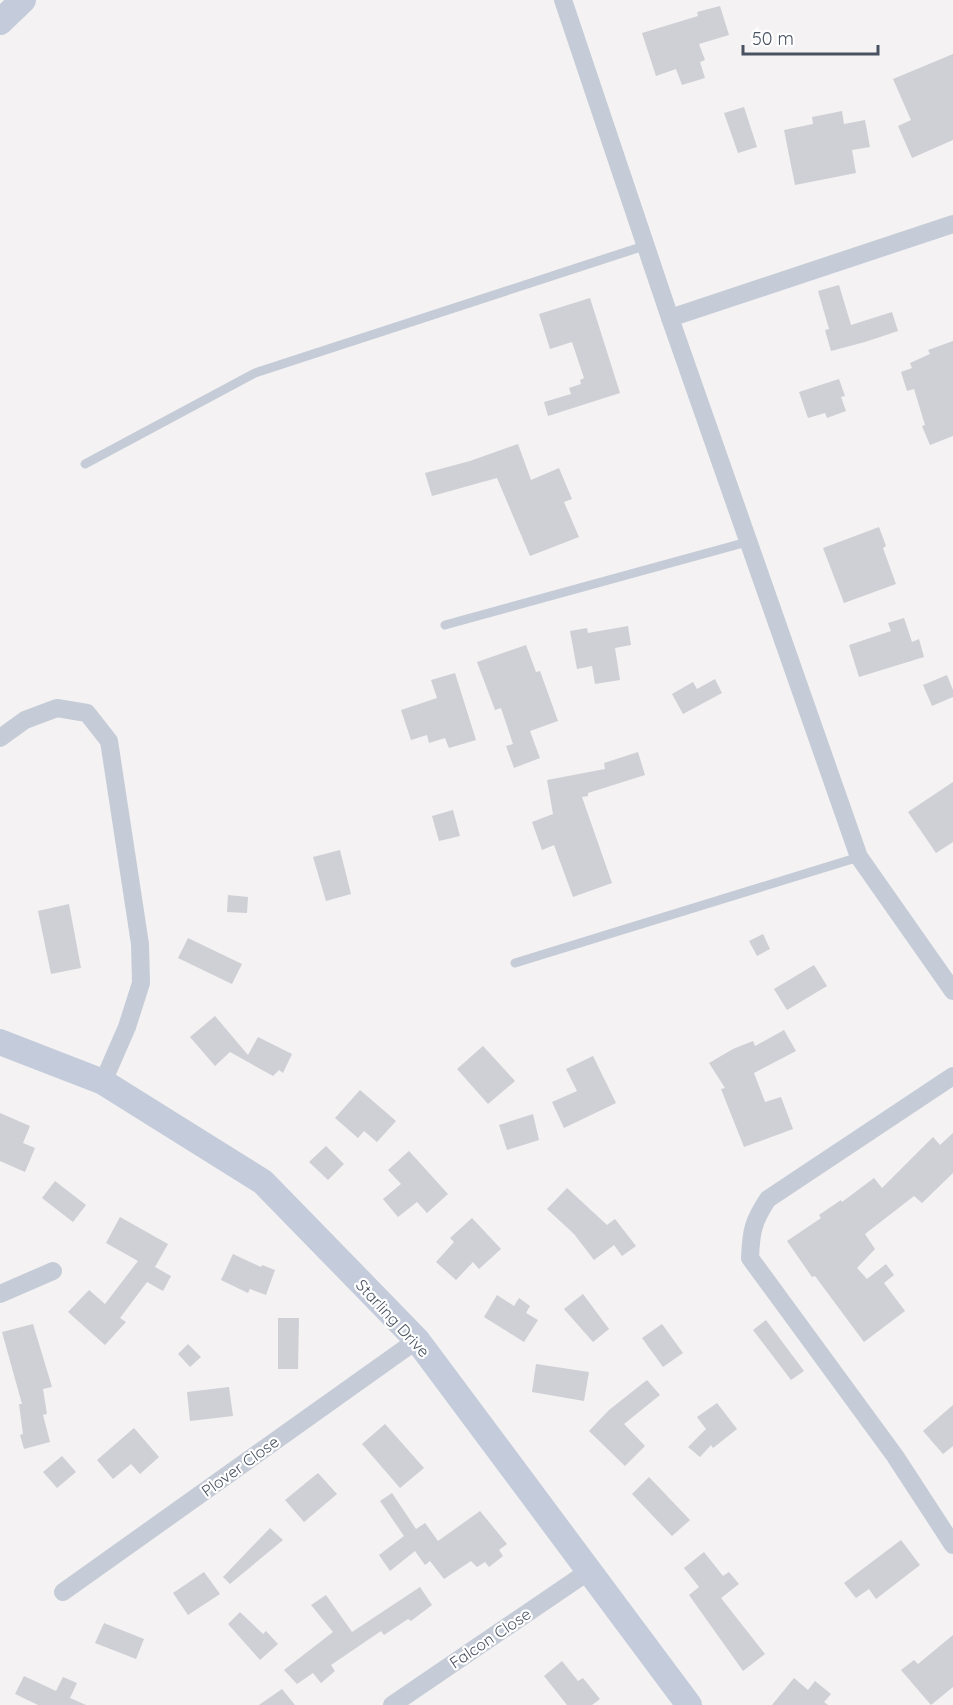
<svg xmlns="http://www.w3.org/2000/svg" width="953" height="1705" viewBox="0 0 953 1705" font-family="Quicksand,sans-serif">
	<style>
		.building { fill: #ced0d6 }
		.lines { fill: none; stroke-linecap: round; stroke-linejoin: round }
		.lane { stroke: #c5ccd7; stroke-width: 9 }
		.street { stroke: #c5ccd7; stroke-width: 18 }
		.secondary { stroke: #c4ccdb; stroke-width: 26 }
		.labels { text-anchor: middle; stroke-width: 4.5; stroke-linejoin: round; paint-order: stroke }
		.street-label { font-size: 16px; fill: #485261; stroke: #fff }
	</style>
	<rect width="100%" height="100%" fill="#f4f2f2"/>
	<g class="building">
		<path d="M720,6L729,35L699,44L705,60L700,62L705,78L682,85L676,69L656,76L642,33L698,16L697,12Z"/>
		<path d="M953,54V140L912,158L898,126L911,120L893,79Z"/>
		<path d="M744,107L757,147L738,153L724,113Z"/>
		<path d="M842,111L844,124L865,120L870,147L852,150L856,173L795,185L784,130L813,124L812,117Z"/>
		<path d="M839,285L851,325L892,312L898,331L865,342L831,351L825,330L829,329L818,291Z"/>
		<path d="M590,298L620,393L548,416L544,402L571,394L569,388L581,384L580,380L584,378L572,342L550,349L539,314Z"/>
		<path d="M953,341V436L930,445L922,426L925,425L914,389L907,391L901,372L912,368L910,363L930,354L928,350Z"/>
		<path d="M839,379L845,396L841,397L846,411L827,418L825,413L808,418L799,392Z"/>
		<path d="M518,444L531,480L559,468L572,499L564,502L579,537L530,556L497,478L432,496L425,473L470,461Z"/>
		<path d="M879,527L886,546L883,548L896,584L844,603L823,548Z"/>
		<path d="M904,618L912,642L919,639L924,657L859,677L849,645L891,631L888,623Z"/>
		<path d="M628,626L631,645L615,648L620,680L595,684L592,666L577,669L570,631L587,628L588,633Z"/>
		<path d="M526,645L536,672L540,671L558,721L530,731L540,758L514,768L506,746L513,744L501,708L495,710L477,662Z"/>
		<path d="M455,673L476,740L449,748L445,738L429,743L427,735L411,740L401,710L437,698L431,680Z"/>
		<path d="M947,675L953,690V697L932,706L923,685Z"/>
		<path d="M715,679L722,693L683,714L672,694L693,682L697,689Z"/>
		<path d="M638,752L645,775L588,793V796L582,797L612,883L573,897L554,845L542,850L532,822L553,814L547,780L605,769L604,763Z"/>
		<path d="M953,782V842L936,853L908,812Z"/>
		<path d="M453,810L460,836L439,841L432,816Z"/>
		<path d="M340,850L351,894L326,901L313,857Z"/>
		<path d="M228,895L248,897L247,913L227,912Z"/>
		<path d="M69,904L81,968L51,974L38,911Z"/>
		<path d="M763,934L770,949L757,956L749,941Z"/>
		<path d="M188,938L242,964L232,984L178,958Z"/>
		<path d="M814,965L827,986L787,1010L774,989Z"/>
		<path d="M215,1016L248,1055L258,1037L292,1054L283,1073L279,1070L273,1076L230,1052L215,1066L190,1037Z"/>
		<path d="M784,1030L796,1051L754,1073L765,1102L781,1097L793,1129L744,1147L721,1089L725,1088L709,1063L733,1049L753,1041L755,1046Z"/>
		<path d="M483,1046L515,1081L488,1104L457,1069Z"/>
		<path d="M593,1056L616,1103L564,1128L552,1102L577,1091L566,1069Z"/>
		<path d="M360,1090L396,1121L377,1142L364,1131L358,1138L335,1118Z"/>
		<path d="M0,1113L30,1126L23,1143L35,1148L25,1172L0,1161Z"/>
		<path d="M533,1114L539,1140L507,1150L499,1125Z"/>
		<path d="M953,1133V1173L922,1203L914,1196L865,1234L875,1249L857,1268L867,1279L886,1264L894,1275L884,1283L905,1311L864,1342L815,1276L812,1277L787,1241L821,1218L819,1215L841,1200L842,1202L874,1178L882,1188L933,1137L940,1145Z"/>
		<path d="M326,1146L344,1164L328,1180L309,1162Z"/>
		<path d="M409,1151L448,1194L427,1213L417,1202L398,1217L383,1199L401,1184L388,1170Z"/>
		<path d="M55,1181L86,1205L73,1222L42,1198Z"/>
		<path d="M567,1188L607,1225L615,1219L636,1246L622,1256L614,1245L594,1260L574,1234L547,1209Z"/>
		<path d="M120,1217L168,1244L155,1267L171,1276L163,1291L147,1282L120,1318L126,1322L105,1345L68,1312L89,1290L105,1304L138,1261L106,1243Z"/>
		<path d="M472,1218L501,1249L479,1269L473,1262L456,1280L436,1262L454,1242L450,1238Z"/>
		<path d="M233,1254L261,1267L262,1265L275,1270L266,1295L250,1289L248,1293L221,1280Z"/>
		<path d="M583,1294L609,1329L593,1342L564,1309Z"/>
		<path d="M497,1295L514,1306L519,1298L530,1306L526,1313L538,1320L524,1342L484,1317Z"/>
		<path d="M278,1318H299L298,1369H278Z"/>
		<path d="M766,1320L804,1371L791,1380L753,1330Z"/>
		<path d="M33,1324L52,1387L43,1389L47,1414L43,1415L50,1442L24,1449L20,1435L23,1434L19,1404H22L2,1332Z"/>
		<path d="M662,1324L683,1353L663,1367L642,1338Z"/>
		<path d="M188,1344L201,1357L190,1367L178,1354Z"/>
		<path d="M536,1364L589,1372L584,1401L532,1392Z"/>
		<path d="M647,1380L660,1395L624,1424L645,1446L625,1466L589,1431L609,1410Z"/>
		<path d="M229,1387L233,1416L190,1421L187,1392Z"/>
		<path d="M717,1403L737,1429L713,1448L711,1445L700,1457L688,1447L706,1429L697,1417Z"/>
		<path d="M953,1405V1446L943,1454L923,1431Z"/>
		<path d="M385,1424L424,1468L400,1488L362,1444Z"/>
		<path d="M134,1428L159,1457L140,1474L131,1464L113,1479L97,1460Z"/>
		<path d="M62,1456L76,1472L57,1488L43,1472Z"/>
		<path d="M318,1473L337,1494L304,1522L285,1500Z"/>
		<path d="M649,1477L690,1520L672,1536L632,1494Z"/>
		<path d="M392,1493L416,1529L425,1523L438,1541L480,1511L507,1544L499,1550L503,1556L489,1567L485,1562L477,1567L471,1561L444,1579L430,1561L425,1565L415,1551L390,1571L379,1555L404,1536L380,1501Z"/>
		<path d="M270,1528L283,1540L230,1584L223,1577Z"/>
		<path d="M901,1540L920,1565L876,1599L869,1589L856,1598L844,1583Z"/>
		<path d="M704,1552L723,1576L729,1572L739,1584L721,1598L765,1654L743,1671L689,1595L699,1587L684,1568Z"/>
		<path d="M204,1572L220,1594L188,1615L173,1593Z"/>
		<path d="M420,1587L432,1605L411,1621L408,1619L384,1635L381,1631L331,1665L335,1671L321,1683L313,1673L297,1684L284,1670L333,1632L311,1605L326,1595L352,1632Z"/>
		<path d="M240,1612L263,1634L266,1631L278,1644L260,1660L228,1624Z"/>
		<path d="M104,1623L144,1639L136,1659L95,1643Z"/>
		<path d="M953,1635V1687L931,1705L901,1670L914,1660L918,1664Z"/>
		<path d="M562,1661L578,1681L583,1678L600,1699L592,1705H567L544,1676Z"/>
		<path d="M24,1676L56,1691L63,1677L77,1683L70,1698L86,1705H38L15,1694Z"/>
		<path d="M794,1678L808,1690L815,1681L831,1694L824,1702L828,1705H772Z"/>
		<path d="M282,1689L295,1705H259Z"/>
	</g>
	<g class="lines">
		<g class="lane">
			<path d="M85,464L255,373L647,245"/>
			<path d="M445,625L747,542"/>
			<path d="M515,963L859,857"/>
		</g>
		<g class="street">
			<path d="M563,0L670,318L859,857L953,991"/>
			<path d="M670,318L953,224"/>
			<path d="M0,738L25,720L57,708L87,713L109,741L140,944L141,983L127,1027L103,1082"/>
			<path d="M953,1076L768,1199C753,1221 751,1232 750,1258L895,1456L953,1545"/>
			<path d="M0,1294L53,1271"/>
			<path d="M63,1592L417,1340"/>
			<path d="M392,1705L589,1571"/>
		</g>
		<g class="secondary">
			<path d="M0,22L23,0"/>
			<path d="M0,1042L103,1082L263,1182L417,1340L689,1705"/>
		</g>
	</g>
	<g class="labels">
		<g class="street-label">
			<text transform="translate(393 1318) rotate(47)" y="6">Starling Drive</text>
			<text transform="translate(240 1466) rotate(-36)" y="6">Plover Close</text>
			<text transform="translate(490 1638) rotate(-34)" y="6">Falcon Close</text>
		</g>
	</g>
	<path d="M743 45v9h135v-9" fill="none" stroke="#485261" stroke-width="3"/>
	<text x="752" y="45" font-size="18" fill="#485261" stroke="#ffffff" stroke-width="4.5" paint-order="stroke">50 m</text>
</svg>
